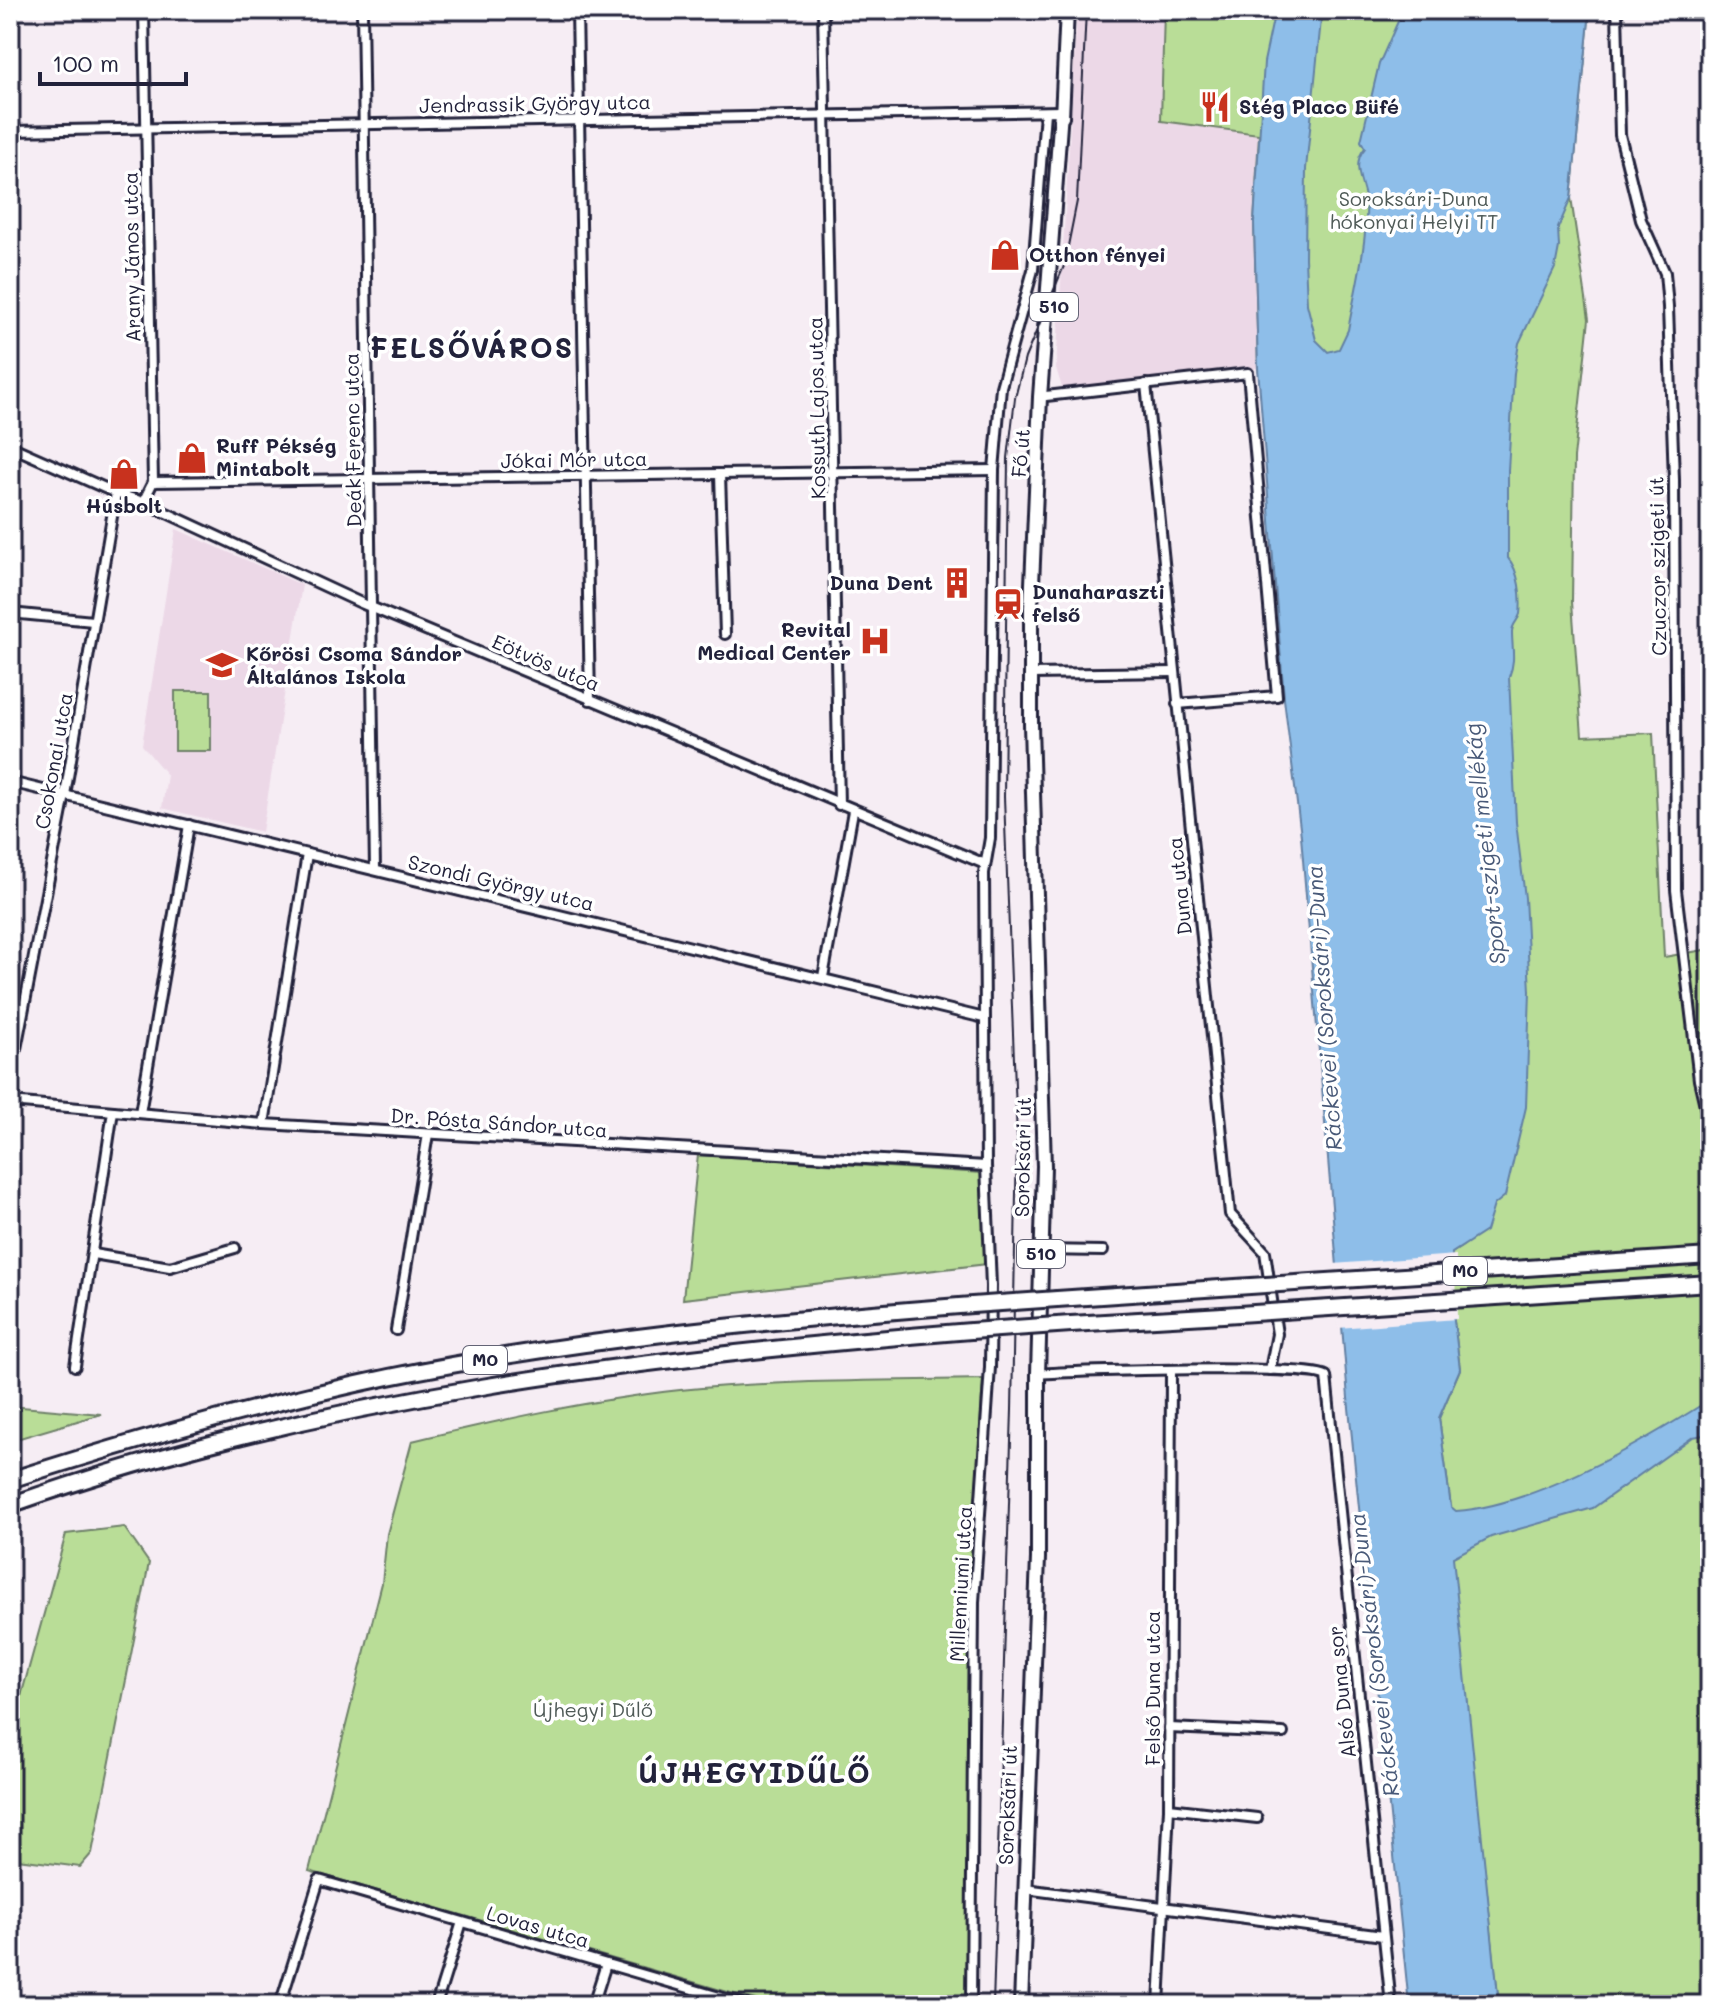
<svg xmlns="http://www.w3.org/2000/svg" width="1720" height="2015" viewBox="0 0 1720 2015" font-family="Mali,sans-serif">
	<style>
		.built { fill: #ecd8e7 }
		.green { fill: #b9dd97; stroke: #6e8069; stroke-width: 2 }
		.water { fill: #8ebee9; stroke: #6380a3; stroke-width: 2 }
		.pier { fill: #f6edf4 }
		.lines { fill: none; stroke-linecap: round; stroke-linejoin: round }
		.street-casing { stroke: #22223b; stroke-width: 14 }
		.primary-casing { stroke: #22223b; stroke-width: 18 }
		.highway-casing { stroke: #22223b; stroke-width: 20 }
		.street { stroke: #fff; stroke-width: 8 }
		.primary { stroke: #fff; stroke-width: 12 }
		.highway { stroke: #fff; stroke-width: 14 }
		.tram { stroke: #22223b; stroke-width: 2 }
		.highway-bridge-casing { stroke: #22223b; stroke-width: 20; stroke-linecap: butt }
		.highway-bridge { stroke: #fff; stroke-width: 14 }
		.labels { text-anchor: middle; stroke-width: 7; stroke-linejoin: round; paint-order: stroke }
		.shield { fill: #fff; stroke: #646476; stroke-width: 2 }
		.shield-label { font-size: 18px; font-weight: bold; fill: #22223b }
		.street-label { font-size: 20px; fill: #22223b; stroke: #fff }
		.poi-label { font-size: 20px; font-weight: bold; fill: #22223b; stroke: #fff; text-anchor: start }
		.park-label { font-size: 20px; fill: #4f5a57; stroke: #fff }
		.water-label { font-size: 22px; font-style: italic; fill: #485978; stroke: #fff }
		.district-label { font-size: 28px; font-weight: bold; letter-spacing: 2px; fill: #22223b; stroke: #fff }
	</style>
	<rect width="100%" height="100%" fill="#f6edf4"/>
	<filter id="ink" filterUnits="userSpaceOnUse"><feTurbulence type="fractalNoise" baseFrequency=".0125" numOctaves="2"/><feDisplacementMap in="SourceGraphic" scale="16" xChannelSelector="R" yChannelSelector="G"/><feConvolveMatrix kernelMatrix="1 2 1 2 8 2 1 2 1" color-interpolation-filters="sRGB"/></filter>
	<g filter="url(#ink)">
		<g class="built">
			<path d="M1077,10H1164L1165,64L1259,134L1254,223L1258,368L1063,391L1056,368Z"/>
			<path d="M176,529L302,585L262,832L162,808L167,775L142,745Z"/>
		</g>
		<g class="green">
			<path d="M1164,10H1590L1571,198L1589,319L1574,458L1572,602L1582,736L1653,733L1664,957L1710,949V2005H1499L1452,1567L1455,1511L1451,1507L1439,1418L1460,1369L1451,1297L1452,1253L1464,1245L1258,368L1254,223L1259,134L1161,121Z"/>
			<rect x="175" y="691" width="36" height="60"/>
			<path d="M698,1155L982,1173L987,1264L683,1299Z"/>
			<path d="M983,1379L970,1590L967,2005H773L309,1871L382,1583L387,1534L412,1441C501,1420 590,1400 680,1390C781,1380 882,1381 983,1379Z"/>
			<path d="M10,1406L101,1414L10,1441Z"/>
			<path d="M124,1527L149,1563L92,1853L80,1867L10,1858V1736L66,1534Z"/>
		</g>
		<path class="water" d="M1275,10H1322L1306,169L1305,258L1307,304L1316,340L1328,352L1339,349L1348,330C1355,292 1368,240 1366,203C1364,184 1350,165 1365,148L1361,141L1379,64L1403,10H1590L1571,198L1558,228L1559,247L1555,268L1519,343L1514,373L1508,470V558C1519,571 1522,597 1520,614C1518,621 1512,624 1512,632C1512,649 1516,660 1509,677L1516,822L1525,898L1530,991L1526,1107L1505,1196L1494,1205L1486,1231L1452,1253L1451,1297L1460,1369L1439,1418L1451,1507L1456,1511C1532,1506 1638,1445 1703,1404L1710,1406V1434L1693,1437L1593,1508L1491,1537L1453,1557L1499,2005H1409L1348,1398L1301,836L1284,699L1258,368L1254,223L1264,62Z"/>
		<path class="pier" d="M1456,1255L1457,1319L1338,1328L1333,1264Z"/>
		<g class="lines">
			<defs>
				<g id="street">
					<path d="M362,10L375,870"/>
					<path d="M577,10L590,700"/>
					<path d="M823,10L839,805"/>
					<path d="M1617,10L1620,135L1641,220L1665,273L1668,307L1674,480L1676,890L1699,1080L1710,1127"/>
					<path d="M10,131L1061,111"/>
					<path d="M1146,384L1230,1214L1265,1252L1277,1334L1270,1370"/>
					<path d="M1046,396L1248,373L1277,696L1177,704"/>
					<path d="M10,446L116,493L143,502L361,603L985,864"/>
					<path d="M720,474L725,634"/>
					<path d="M153,482L994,470"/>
					<path d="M143,502L153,482L144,10"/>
					<path d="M10,613L93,621"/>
					<path d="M1030,674L1174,672"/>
					<path d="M10,782L984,1018"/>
					<path d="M823,977L853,811"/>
					<path d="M10,1080L65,795L116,493"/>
					<path d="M10,1102L264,1124L986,1166"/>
					<path d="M140,1113L189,825"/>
					<path d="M264,1124L307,854"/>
					<path d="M1041,1250L1103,1251"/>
					<path d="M93,1254L170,1267L235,1248"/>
					<path d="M396,1330L428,1134"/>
					<path d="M75,1366L113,1111"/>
					<path d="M1038,1374C1075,1371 1308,1364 1326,1376L1391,2005"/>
					<path d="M1169,1728L1283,1733"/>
					<path d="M1169,1808L1257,1818"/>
					<path d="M1025,1889L1383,1936"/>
					<path d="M280,2005L319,1880L747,2005"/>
					<path d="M436,2005L462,1922"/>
					<path d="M593,2005L606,1964"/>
					<path d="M971,2005L974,1602L990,1367L991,1286L986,1166L984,873L990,838L994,470L1001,387L1033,270L1045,112"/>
					<path d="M1159,2005L1169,1808L1171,1372"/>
				</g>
				<g id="primary">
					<path d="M1062,117L1067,10"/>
					<path d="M1021,2005L1038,1558V1374L1044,1166L1031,725V608L1040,397L1061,111"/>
				</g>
				<g id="highway">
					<path d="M1057,1299L1220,1288"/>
					<path d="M1071,1324L1223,1315"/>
					<path d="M10,1480C135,1440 261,1404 389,1377C581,1338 777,1320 972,1305"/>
					<path d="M10,1505C321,1395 644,1357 971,1331"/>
				</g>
			</defs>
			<use href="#street" class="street-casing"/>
			<use href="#primary" class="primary-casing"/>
			<use href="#highway" class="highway-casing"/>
			<use href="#street" class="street"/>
			<use href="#primary" class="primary"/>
			<use href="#highway" class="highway"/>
			<path class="tram" d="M993,2005L1012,1410L1017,1139L1004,797L1008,458L1015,398L1025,358L1064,266L1077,201L1086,10"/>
			<defs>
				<g id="highway-bridge">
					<path d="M1220,1288L1710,1256"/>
					<path d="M972,1305L1057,1299"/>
					<path d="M1223,1315L1710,1283"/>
					<path d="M971,1331L1071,1324"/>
				</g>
			</defs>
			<use href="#highway-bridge" class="highway-bridge-casing"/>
			<use href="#highway-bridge" class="highway-bridge"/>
		</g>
	</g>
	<defs>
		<symbol id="restaurant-bare" viewBox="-9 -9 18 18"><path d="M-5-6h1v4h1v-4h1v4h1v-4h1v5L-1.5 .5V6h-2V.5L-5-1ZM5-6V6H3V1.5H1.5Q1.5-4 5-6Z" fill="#c8321e" stroke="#fff" stroke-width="2.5" paint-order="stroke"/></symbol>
		<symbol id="shop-bare" viewBox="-9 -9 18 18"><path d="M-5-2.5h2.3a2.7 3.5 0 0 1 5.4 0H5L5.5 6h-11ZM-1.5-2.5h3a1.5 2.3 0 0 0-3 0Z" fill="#c8321e" stroke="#fff" stroke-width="2.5" paint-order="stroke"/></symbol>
		<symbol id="building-bare" viewBox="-9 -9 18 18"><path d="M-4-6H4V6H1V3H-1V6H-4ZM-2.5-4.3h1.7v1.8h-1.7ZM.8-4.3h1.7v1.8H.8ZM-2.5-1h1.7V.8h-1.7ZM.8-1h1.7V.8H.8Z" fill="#c8321e" stroke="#fff" stroke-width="2.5" paint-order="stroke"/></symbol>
		<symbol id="station-bare" viewBox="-9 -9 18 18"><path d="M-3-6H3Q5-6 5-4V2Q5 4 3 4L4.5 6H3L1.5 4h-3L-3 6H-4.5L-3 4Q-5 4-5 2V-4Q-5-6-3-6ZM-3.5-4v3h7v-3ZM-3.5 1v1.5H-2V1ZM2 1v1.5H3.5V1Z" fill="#c8321e" stroke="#fff" stroke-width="2.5" paint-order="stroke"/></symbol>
		<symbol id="hospital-bare" viewBox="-9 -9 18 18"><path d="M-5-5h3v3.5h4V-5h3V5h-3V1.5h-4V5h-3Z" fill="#c8321e" stroke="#fff" stroke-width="2.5" paint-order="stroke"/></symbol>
		<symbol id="school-bare" viewBox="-9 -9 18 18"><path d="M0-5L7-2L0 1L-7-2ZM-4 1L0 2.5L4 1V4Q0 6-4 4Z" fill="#c8321e" stroke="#fff" stroke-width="2.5" paint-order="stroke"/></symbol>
	</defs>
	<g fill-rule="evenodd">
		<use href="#restaurant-bare" x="1193" y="85" width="44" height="44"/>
		<use href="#shop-bare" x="983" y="233" width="44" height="44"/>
		<use href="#shop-bare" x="170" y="436" width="44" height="44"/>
		<use href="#shop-bare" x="102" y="452" width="44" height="44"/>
		<use href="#building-bare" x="935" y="561" width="44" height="44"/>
		<use href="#station-bare" x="986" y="582" width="44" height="44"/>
		<use href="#hospital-bare" x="853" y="619" width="44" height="44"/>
		<use href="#school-bare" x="200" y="643" width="44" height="44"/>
	</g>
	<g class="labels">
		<g class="shield">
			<rect x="1030" y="293" width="48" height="28" rx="6"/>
			<rect x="1017" y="1240" width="48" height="28" rx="6"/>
			<rect x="1443" y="1257" width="44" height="28" rx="6"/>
			<rect x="463" y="1346" width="44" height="28" rx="6"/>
		</g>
		<g class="shield-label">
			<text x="1054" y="313">510</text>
			<text x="1041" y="1260">510</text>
			<text x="1465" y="1277">M0</text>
			<text x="485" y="1366">M0</text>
		</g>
		<g class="street-label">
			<text transform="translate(535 104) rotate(-1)" y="7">Jendrassik György utca</text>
			<text transform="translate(132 257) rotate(-91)" y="7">Arany János utca</text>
			<text transform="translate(817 408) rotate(-91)" y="7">Kossuth Lajos utca</text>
			<text transform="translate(353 440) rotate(-91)" y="7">Deák Ferenc utca</text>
			<text transform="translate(1021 453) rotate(-85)" y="7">Fő út</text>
			<text transform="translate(574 460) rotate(-1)" y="7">Jókai Mór utca</text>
			<text transform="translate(1658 566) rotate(-91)" y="7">Czuczor szigeti út</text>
			<text transform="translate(546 663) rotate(23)" y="7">Eötvös utca</text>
			<text transform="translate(54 761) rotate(-80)" y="7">Csokonai utca</text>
			<text transform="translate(501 883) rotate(13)" y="7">Szondi György utca</text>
			<text transform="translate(1180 886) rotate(-96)" y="7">Duna utca</text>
			<text transform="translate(499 1123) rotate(4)" y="7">Dr. Pósta Sándor utca</text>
			<text transform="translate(1023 1157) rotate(-89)" y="7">Soroksári út</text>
			<text transform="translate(961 1584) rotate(-87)" y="7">Millenniumi utca</text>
			<text transform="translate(1153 1688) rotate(-90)" y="7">Felső Duna utca</text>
			<text transform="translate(1342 1692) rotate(-96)" y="7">Alsó Duna sor</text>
			<text transform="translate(1008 1805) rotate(-88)" y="7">Soroksári út</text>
			<text transform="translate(538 1927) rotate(16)" y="7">Lovas utca</text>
		</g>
		<g class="poi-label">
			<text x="1239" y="114">Stég Placc Büfé</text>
			<text x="1029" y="262">Otthon fényei</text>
			<text x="216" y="453">Ruff Pékség<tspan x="216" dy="23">Mintabolt</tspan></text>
			<text x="124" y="513" text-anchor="middle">Húsbolt</text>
			<text x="933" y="590" text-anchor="end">Duna Dent</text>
			<text x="1032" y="599">Dunaharaszti<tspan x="1032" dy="23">felső</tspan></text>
			<text x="851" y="637" text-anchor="end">Revital<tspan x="851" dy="23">Medical Center</tspan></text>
			<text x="246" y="661">Kőrösi Csoma Sándor<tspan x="246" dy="23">Általános Iskola</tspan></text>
		</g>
		<g class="park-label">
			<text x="1414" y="206">Soroksári-Duna<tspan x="1414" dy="23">hókonyai Helyi TT</tspan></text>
			<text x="593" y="1717">Újhegyi Dűlő</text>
		</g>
		<g class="water-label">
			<text transform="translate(1485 844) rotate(-96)" y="8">Sport-szigeti mellékág</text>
			<text transform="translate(1324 1008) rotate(-94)" y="8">Ráckevei (Soroksári)-Duna</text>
			<text transform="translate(1374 1655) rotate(-97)" y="8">Ráckevei (Soroksári)-Duna</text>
		</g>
		<g class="district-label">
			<text x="472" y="358">FELSŐVÁROS</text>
			<text x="755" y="1783">ÚJHEGYIDŰLŐ</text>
		</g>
	</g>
	<rect width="1720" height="2015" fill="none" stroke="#fff" stroke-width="40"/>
	<rect x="20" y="20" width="1680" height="1975" fill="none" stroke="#22223b" stroke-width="3" filter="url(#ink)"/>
	<path d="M40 72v12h146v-12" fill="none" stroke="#22223b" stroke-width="4"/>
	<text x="52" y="72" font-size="24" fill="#22223b" stroke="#ffffff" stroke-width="6" paint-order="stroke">100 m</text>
</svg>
